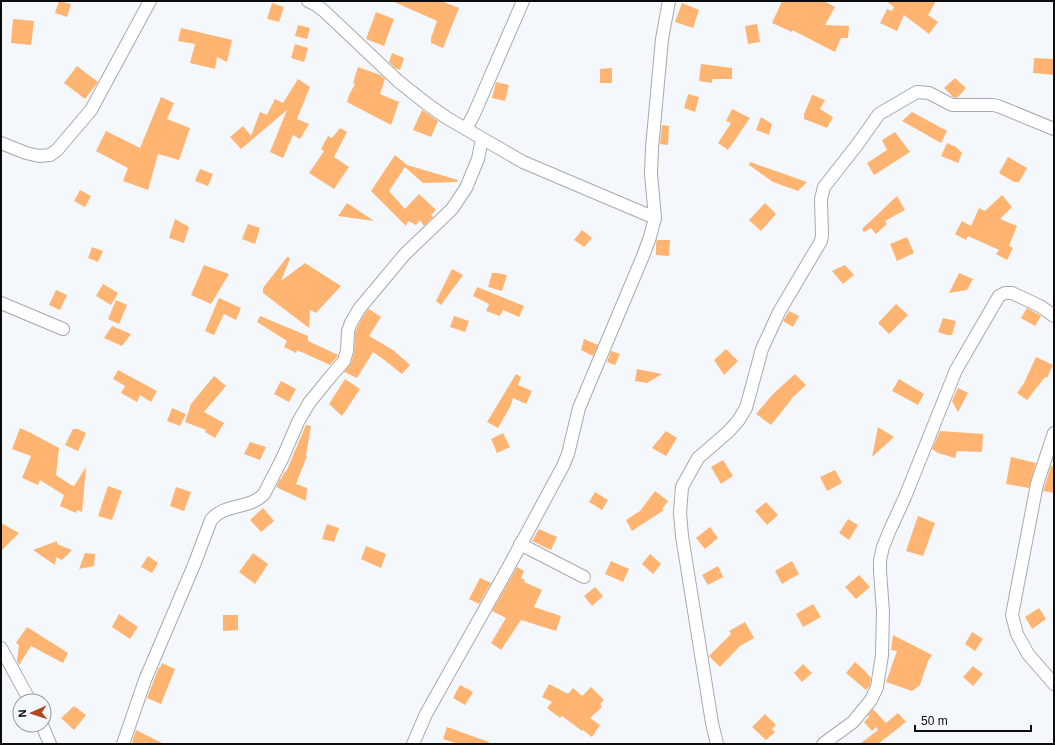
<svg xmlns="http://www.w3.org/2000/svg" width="1055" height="745" viewBox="0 0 1055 745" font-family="Helvetica,sans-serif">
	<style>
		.building { fill: #ffb472 }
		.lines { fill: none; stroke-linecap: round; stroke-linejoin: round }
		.street-casing { stroke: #a6a9ad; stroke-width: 14 }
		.street { stroke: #fff; stroke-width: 12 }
	</style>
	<rect width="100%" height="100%" fill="#f4f8fc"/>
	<g class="building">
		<path d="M59,1L71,4L67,17L55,13Z"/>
		<path d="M392,1H441L459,8L443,48L431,43V38L437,21Z"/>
		<path d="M782,1H824L835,7L825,25L849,26L848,38H841L835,52L792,30V32L772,23Z"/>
		<path d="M886,1H936L928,15L938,22L929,34L904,15L897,31L880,23L887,9L892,11L894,7Z"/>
		<path d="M272,3L284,7L279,22L267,19Z"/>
		<path d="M682,3L699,10L693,28L675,22Z"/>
		<path d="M376,12L394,19L384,46L366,39Z"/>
		<path d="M13,19L34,21L31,45L11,43Z"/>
		<path d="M757,24L760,42L748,44L745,26Z"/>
		<path d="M298,25L310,28L307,39L295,36Z"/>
		<path d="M181,28L232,40L227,62L217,57L215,69L190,63L195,44L178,41Z"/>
		<path d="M295,44L308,48L304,62L291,58Z"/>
		<path d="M392,53L404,58L400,70L395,68L389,62Z"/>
		<path d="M1034,58L1054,59V75L1033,73Z"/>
		<path d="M701,64L732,68V79H712V83L699,81Z"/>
		<path d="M77,66L98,82L85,99L64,83Z"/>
		<path d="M358,67L380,75L385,79L380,94L399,102L391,125L347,102L349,95L355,84L353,83Z"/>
		<path d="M612,68V83H600V69Z"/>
		<path d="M955,78L966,88L957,98L953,97L944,88Z"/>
		<path d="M298,79L310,87L297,119L309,124L300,139L293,135L283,158L270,152L287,110L241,149L230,137L243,126L251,136L260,112L267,115L275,99L283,103Z"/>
		<path d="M496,82L509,85L505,101L492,98Z"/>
		<path d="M688,94L699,97L695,112L684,108Z"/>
		<path d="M812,95H813L825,100L820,109L833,117L827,128L804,119V114Z"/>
		<path d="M161,97L174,103L167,119L190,128L179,160L158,154L148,190L123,181L128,168L96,151L106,131L140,148Z"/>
		<path d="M732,109L750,118L728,150L718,143L731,123L726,121Z"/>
		<path d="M422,110L438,121L431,137L413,130Z"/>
		<path d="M912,112L947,131L941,143L902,121Z"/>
		<path d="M761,117L772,124L769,135L756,130Z"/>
		<path d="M662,125L669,126L668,145L660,144Z"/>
		<path d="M340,128L347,132L334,157L349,167L334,189L309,173L324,151L321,149L328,136L332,138Z"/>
		<path d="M895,132L910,152L874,175L867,163L887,150L882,140Z"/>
		<path d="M947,143L956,147L962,153L958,163L941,156Z"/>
		<path d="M395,155L407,165L458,180L457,182L423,183L405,167L389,191L405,209L419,194L436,210L431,215L433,217L424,226L420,220L416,225L408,221L406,226L371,191Z"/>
		<path d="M1008,157L1027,168L1019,182H1014L999,173Z"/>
		<path d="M750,162L807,182L798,191L773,182L749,165Z"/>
		<path d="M200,169L213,174L208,186L195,181Z"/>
		<path d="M80,190L91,196L85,207L74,201Z"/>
		<path d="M1002,195L1012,207L1000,219L1017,226L1009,246L1013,248L1007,260L996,254L999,250L968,236L966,240L955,234L962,221L971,226L979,208L985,211Z"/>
		<path d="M897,196L905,210L885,221L887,224L876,234L871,228L864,232L862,229Z"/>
		<path d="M347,203L374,221L338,216Z"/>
		<path d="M765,203L776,214L761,231L749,220Z"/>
		<path d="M175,219L189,227L184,243L169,238Z"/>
		<path d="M248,224L260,228L255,244L242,239Z"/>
		<path d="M582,230L592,238L584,247L574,240Z"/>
		<path d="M907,237L914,253L897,261L890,244Z"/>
		<path d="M657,240H670L669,256L656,255V242Z"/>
		<path d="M92,247L103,251L98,262L88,258Z"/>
		<path d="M287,257L290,258L281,281L305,263L341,286L316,313L310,310L309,328L263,293V288Z"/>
		<path d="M204,265L229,274L211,304L191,295Z"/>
		<path d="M845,265L854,275L843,284L832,271Z"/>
		<path d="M452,269L463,275L441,305L436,301Z"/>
		<path d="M492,273H497L507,275L502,291L488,287Z"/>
		<path d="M959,273L973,279L967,290L949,293Z"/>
		<path d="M103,284L118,293L111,305L96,296Z"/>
		<path d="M477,287L524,306L519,317L503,310L500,316L486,311L489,304L473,296Z"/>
		<path d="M56,290L67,295L60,310L49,305Z"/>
		<path d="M219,298L241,308L236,320L224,314L214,335L205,331Z"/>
		<path d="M116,300L127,305L119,324L108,319Z"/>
		<path d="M896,304L908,315L889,334L878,323Z"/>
		<path d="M1027,308L1041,316L1035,326L1021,318Z"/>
		<path d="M369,309L381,317L369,336L393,350L410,365L402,374L383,359L373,352L357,378L344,372L351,363L354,353L355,333L358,326L365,313Z"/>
		<path d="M789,311L799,316L793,327L783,321Z"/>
		<path d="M260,316L308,336V341L338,355L337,357L330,365L297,350L296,353L284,347L287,341L257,322Z"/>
		<path d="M454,316L469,321L465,332L450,327Z"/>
		<path d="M943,318L956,321L952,335H947L938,332Z"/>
		<path d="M112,326L131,334L122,346L104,338Z"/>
		<path d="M584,339L598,345L593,356L581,350Z"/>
		<path d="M726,349L738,361L724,375L714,360Z"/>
		<path d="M611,351L620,354L615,365L607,362Z"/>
		<path d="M1036,357L1053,365L1047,378L1045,377L1027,400L1017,393L1024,383Z"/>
		<path d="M637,369L662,374L647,383L635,381Z"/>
		<path d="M118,370L157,391L151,402L140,395L137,402L121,393L125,386L113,379Z"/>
		<path d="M516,374L521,377L518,385L532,391L526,404L513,398L510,407L498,428L487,422Z"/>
		<path d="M795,374L806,385L791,399V400L771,425L756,414L773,394Z"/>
		<path d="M214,376L226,386L204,412L224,423L215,438L205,432L206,430L185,422L191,404Z"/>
		<path d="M345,379L360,389L342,416L329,404Z"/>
		<path d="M899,379L924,394L918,405L892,391Z"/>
		<path d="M281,381L296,389L289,402L274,394Z"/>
		<path d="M958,388L968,393L958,412L952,401Z"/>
		<path d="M172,408L186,414L180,426L167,421Z"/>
		<path d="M306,425L311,426L306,455L307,456L296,484L307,488L306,501L276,487L280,479H281L285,471L286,472Z"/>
		<path d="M878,427L894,437L872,457Z"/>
		<path d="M20,428L31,433L59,448L56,475L71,485L74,486L86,467L82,512L77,510L76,513L60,506L64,495L40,480L38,485L22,478L31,456L12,449Z"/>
		<path d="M73,429H78L86,433L78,451L65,445Z"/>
		<path d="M666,431L677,438L666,456L652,448Z"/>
		<path d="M940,431L983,434L982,452L957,451L955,458L938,453L932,449Z"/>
		<path d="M503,433L510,447L497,453L491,439Z"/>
		<path d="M250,442L266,447L260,460L244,454Z"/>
		<path d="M1011,457L1036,463L1029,488L1006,484Z"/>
		<path d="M723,460L733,476L721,484L711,467Z"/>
		<path d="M1051,466H1054V493L1043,491Z"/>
		<path d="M835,470L842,483L827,491L820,477Z"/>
		<path d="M108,486L122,491L112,520L98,516Z"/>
		<path d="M176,487L191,492L184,511L170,506Z"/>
		<path d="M655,491L668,501L662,509L664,510L632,531L626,520L640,511Z"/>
		<path d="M595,492L608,500L602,510L589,502Z"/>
		<path d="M766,502L778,515L767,525L755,511Z"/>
		<path d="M263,508L274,521L261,532L250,520Z"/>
		<path d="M918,516L935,523L923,556L906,551Z"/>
		<path d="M848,519L858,525L849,540L839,533Z"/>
		<path d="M1,523L19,533L1,551Z"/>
		<path d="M327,524L339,528L334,542L322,539Z"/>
		<path d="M710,527L718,538L705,549L696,538Z"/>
		<path d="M539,529L557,537L551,550L532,541Z"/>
		<path d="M57,541V544L72,550L62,560L56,557L55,565L33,550Z"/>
		<path d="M366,546L386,554L381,568L361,559Z"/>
		<path d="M85,553L95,554L94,566L79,569Z"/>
		<path d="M253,553L268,564L255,584L239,572Z"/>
		<path d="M650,554L661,564L653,574L642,564Z"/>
		<path d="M148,556L158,563L152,573L141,567Z"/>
		<path d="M611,561L629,569L623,582L605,574Z"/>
		<path d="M792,561L799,574L782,584L775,571Z"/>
		<path d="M718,566L723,577L708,585L702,575Z"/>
		<path d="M517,567L524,571L521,578L525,580L524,582L542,590L534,607L561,616L556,631L521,620L501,650L491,643L506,618L492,611Z"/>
		<path d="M859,575L870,587L856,599L845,587Z"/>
		<path d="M480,578L491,583L479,604L469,599Z"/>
		<path d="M595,587L603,596L592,606L584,596Z"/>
		<path d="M813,604L821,617L803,627L796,614Z"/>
		<path d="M1039,608L1046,619L1032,629L1025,617Z"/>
		<path d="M119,614L138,627L130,639L112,627Z"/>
		<path d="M223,615H238V630L223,631Z"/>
		<path d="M745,622L754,638L740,646L720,667L709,656L731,634L729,631Z"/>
		<path d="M27,627L68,653L63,663L31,646L19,665L17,661L19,645L16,643Z"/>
		<path d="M972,632L983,639L975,651L965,644Z"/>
		<path d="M893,635L932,655L928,661L920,685L912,691L886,682L897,651L891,650Z"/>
		<path d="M855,662L865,671L871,678L870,685L866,690L846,673Z"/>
		<path d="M162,663L175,669L161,704L147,698L159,667L160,668Z"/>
		<path d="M803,664L812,673L802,682L794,673Z"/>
		<path d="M973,666L983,674L973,686L963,677Z"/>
		<path d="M549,684L568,694L573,688L582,696L591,687L604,700L600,704L602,707L590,718L600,725L592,737L583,730L582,731L562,716L560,718L547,708L552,702L542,697Z"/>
		<path d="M460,685L473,692L465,705L453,698Z"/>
		<path d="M74,706L86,715L74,730L61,718Z"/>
		<path d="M873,709L886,723L898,713L906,722L878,744H862L861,743L878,730L876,727L872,731L864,722L869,717L868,715Z"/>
		<path d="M765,714L776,725L772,729L775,732L766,740L752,727Z"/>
		<path d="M447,727L489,742L488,744H458L443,739Z"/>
		<path d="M136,730L164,744H136L132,742Z"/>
	</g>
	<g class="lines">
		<defs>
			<g id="street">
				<path d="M308,1L316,5L324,11L398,81L427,104L447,118L523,162L655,218"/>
				<path d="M466,129L474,114L523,1"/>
				<path d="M1,143L26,153L39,156L50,155L57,150L91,110L150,1"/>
				<path d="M1,303L63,329"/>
				<path d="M1054,433L1037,484L1012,615L1017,634L1028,654L1054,684"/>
				<path d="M520,544L584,577"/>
				<path d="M1,648L30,701"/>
				<path d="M42,725L50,744"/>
				<path d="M123,744L145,680L194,565L211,520C224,503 249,510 264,494L283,457L298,422L309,403L331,376L344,361L347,351L348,331L351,323L359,309L405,254L452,209L466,188L478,159L482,139"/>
				<path d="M413,744L426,714L508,568L563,466L568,454L579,408L643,256L650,237L655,218L651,174L652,148L662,39L669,1"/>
				<path d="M717,744L712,723L682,536L680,513L682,487L698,458L728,432L738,421L746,408L762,349L779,312L821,241L822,235L821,199L824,187L857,145L879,114L917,92L929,93L952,105H993L998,106L1054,129"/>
				<path d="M823,744L853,722L871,700L877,687L882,655L883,612L880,571V560L883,547L889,532L905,497L956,370L999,296L1005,293H1012L1040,306L1054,316"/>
			</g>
		</defs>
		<use href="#street" class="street-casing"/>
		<use href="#street" class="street"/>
	</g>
	<rect width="1055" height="745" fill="none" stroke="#0b0c0e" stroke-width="4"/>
	<g transform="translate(32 713) rotate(267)"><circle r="19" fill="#f4f8fc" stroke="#979a9d"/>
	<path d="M0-3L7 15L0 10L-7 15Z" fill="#af491f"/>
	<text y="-6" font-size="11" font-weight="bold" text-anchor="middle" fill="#0b0c0e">N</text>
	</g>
	<path d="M915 725v6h116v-6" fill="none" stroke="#0b0c0e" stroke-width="2"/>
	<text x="921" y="725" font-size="12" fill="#0b0c0e" stroke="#f4f8fc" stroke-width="3" paint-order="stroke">50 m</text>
</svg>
